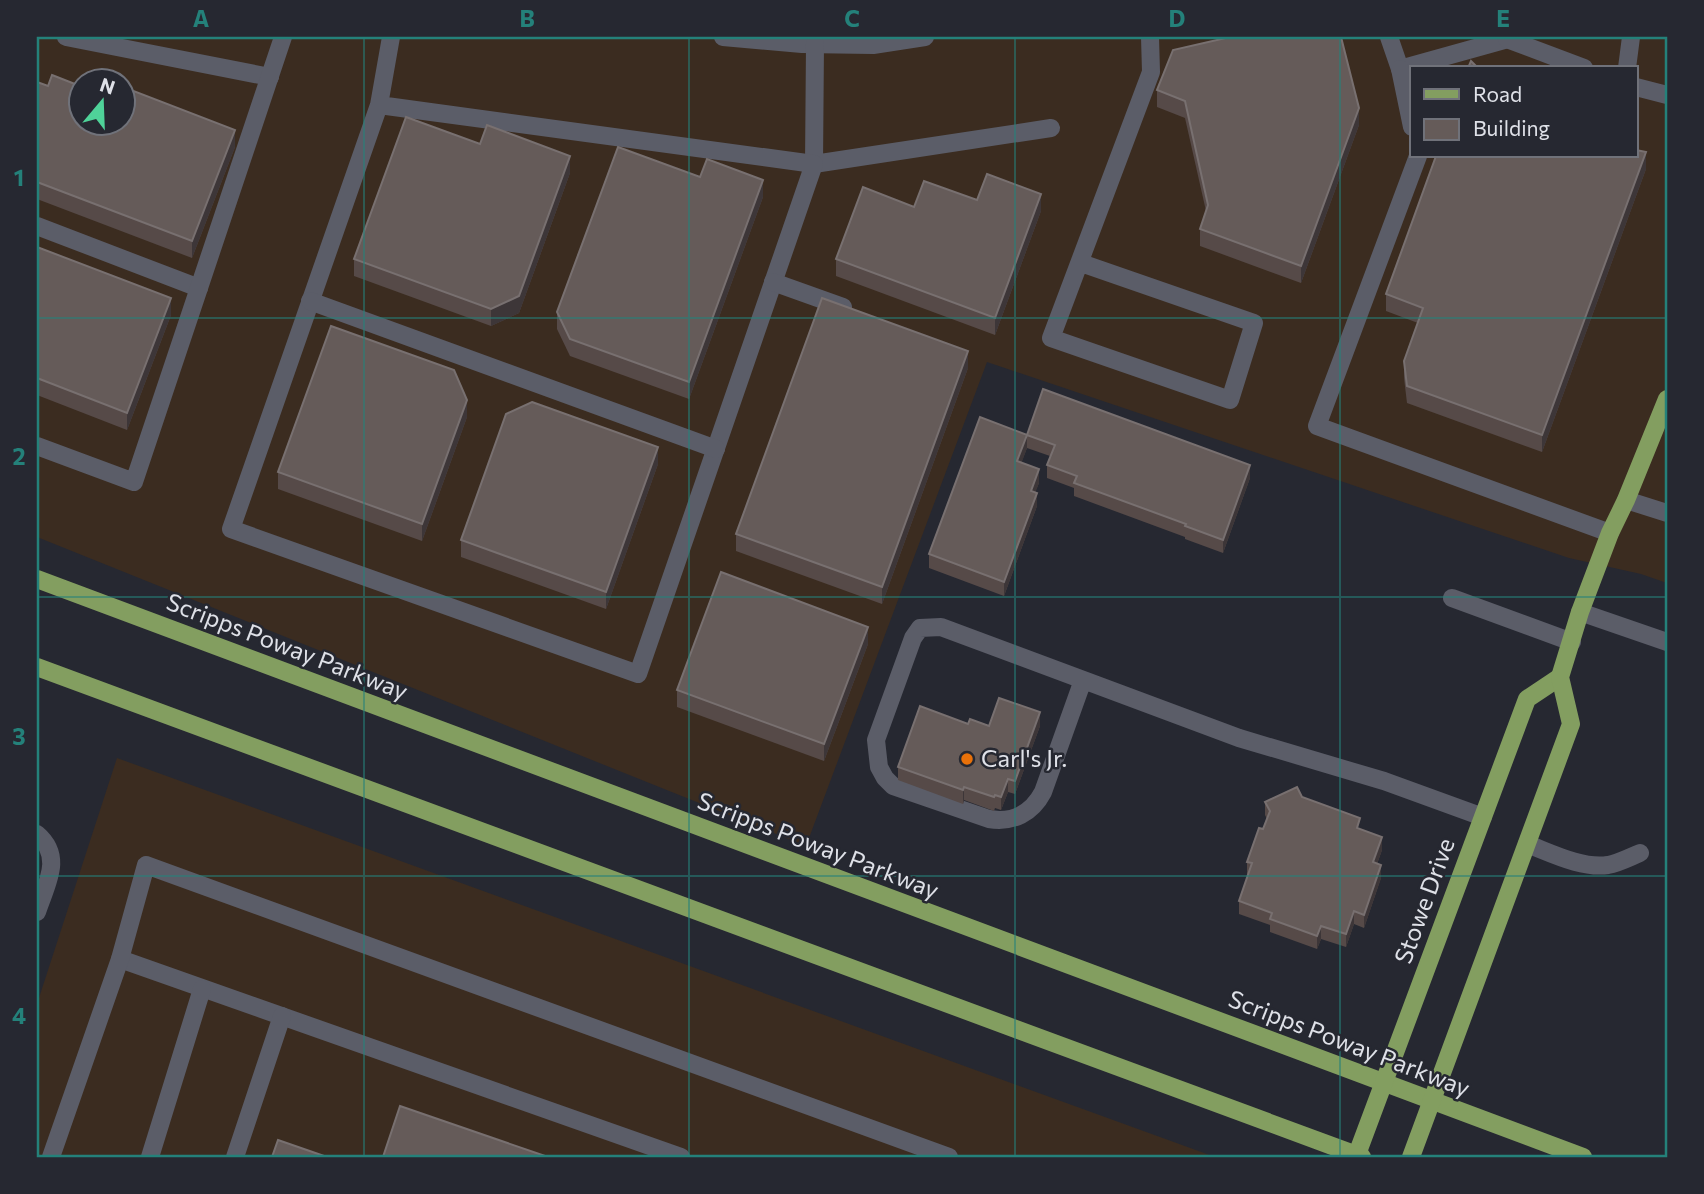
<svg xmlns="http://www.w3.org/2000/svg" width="1704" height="1194" viewBox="0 0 1704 1194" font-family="Commissioner,sans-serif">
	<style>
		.industrial { fill: #3b2c20; fill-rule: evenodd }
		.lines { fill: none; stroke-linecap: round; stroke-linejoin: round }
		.minor { stroke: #5b5d68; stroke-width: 18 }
		.major { stroke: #839e60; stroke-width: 18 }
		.wall { fill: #564a48 }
		.shaded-wall { fill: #3d3638 }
		.building { fill: #655b59; stroke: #787070; stroke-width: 2 }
		.grid { fill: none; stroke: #24817a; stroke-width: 2; stroke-opacity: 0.55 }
		.food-dot { fill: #e8710a; stroke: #262831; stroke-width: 2.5 }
		.labels { text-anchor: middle; stroke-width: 5; stroke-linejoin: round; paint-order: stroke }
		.street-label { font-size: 24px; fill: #dfe1e8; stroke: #262831 }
		.poi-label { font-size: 24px; fill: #dfe1e8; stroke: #262831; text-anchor: start }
		.neatline { fill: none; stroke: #24817a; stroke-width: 2.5 }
		.grid-label { font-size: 23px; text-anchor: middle; font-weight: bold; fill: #24817a }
	</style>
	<rect width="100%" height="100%" fill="#262831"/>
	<g class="industrial">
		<path d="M37,37H1667V583L1641,574L1569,558L987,362L806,846L37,537ZM1412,68H1636V156H1412ZM80,80H122V122H80Z"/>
		<path d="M117,758L1215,1157H37V1004Z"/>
	</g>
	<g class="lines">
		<g class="minor">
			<path d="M66,37L270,77"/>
			<path d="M723,37L802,44L873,45L925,37"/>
			<path d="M1389,37L1400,69L1515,37"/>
			<path d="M1507,39L1584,68"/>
			<path d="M815,44L814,164L1051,128"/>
			<path d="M1627,68L1631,37"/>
			<path d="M1400,69L1412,127"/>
			<path d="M1636,87L1667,95"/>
			<path d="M379,105L231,529L638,674L814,164L379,105L391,37"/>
			<path d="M1418,156L1317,426L1610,533"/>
			<path d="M37,226L199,288"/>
			<path d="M1081,263L1254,323L1230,400L1051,338L1151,72L1150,37"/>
			<path d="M773,282L843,307"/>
			<path d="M310,301L716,449"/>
			<path d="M37,446L134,482L283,37"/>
			<path d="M1626,500L1667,513"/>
			<path d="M1452,598L1572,642"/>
			<path d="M1580,612L1667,642"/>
			<path d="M1083,680L1043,792C1032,813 1013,823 989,819L893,786L885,778L879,767L876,740L913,638L920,628L941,627L1239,738L1384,781L1483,817"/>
			<path d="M37,834C64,857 46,884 37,912"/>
			<path d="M1527,844C1551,853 1582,869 1608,865C1619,863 1630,857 1640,853"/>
			<path d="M120,959L681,1157"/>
			<path d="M51,1157L120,959L146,865L949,1157"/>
			<path d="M150,1157L202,989"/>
			<path d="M235,1157L282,1016"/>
		</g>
		<g class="major">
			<path d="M37,579L1583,1157"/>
			<path d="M37,667L1362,1157"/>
			<path d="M1356,1157L1527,699L1560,677"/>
			<path d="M1411,1157L1571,724L1560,677L1580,612L1610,533L1626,500L1667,399"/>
		</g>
	</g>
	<g class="wall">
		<path d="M37,82L235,147L192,258L37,199Z"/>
		<path d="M1157,90L1359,125L1301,283L1200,246V229L1206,211L1185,118L1157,107Z"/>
		<path d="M480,144L570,173L519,313L491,326L354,276V259Z"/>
		<path d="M1646,169L1542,452L1407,403L1404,378V361L1418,323L1386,311V294Z"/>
		<path d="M700,177L763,197L689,399L570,356L557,329V312Z"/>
		<path d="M977,200L1041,211L995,335L836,276V259L914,207Z"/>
		<path d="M37,247L171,315L127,430L37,395Z"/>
		<path d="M968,368L882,604L736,551V534Z"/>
		<path d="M467,417L422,541L278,489V472Z"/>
		<path d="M1027,435L1250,478L1223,553L1185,539V537L1074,496V488L1047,478V465L1050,456L1027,448L1021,463L1039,483L1035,492L1037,506L1004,596L929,568V554Z"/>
		<path d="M658,464L606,609L461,557V540Z"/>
		<path d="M868,644L824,761L677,707V690Z"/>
		<path d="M968,724L989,726H1040L1015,794L1008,792L1001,810L995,808L994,811L964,800L963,804L898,780V767Z"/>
		<path d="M1302,797L1360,829L1382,850L1377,864L1381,878L1364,928L1354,924L1346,947L1321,939L1317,949L1270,932V925L1239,914V901L1248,875H1247V862L1263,829L1267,819L1265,815V802Z"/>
	</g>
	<g class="shaded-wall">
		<path d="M1359,108V125L1301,283V266Z"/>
		<path d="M235,130V147L192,258V241Z"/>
		<path d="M1646,152V169L1542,452V435Z"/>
		<path d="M570,156V173L519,313L491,326V309Z"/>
		<path d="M763,180V197L689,399V382Z"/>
		<path d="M1041,194V211L995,335V318Z"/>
		<path d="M171,298V315L127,430V413Z"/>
		<path d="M968,351V368L882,604V587Z"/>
		<path d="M467,400V417L422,541V524Z"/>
		<path d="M1027,435V448L1017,475V461Z"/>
		<path d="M658,447V464L606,609V592Z"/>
		<path d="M1250,465V478L1223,553V540Z"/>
		<path d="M1039,469V483L1031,504V491Z"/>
		<path d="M1037,493V506L1004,596V582Z"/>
		<path d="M868,627V644L824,761V744Z"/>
		<path d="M1040,712V726L1015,794V781Z"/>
		<path d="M1008,779V792L1001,810V797Z"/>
		<path d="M964,787V800L963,804V790Z"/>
		<path d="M1382,837V850L1373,875V862Z"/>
		<path d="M1381,865V878L1364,928V915Z"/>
		<path d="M1354,911V924L1346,947V934Z"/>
		<path d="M1321,926V939L1317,949V936Z"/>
	</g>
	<g class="building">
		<path d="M1230,37H1341L1359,108L1301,266L1200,229L1208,205L1185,101L1157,90L1173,50Z"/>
		<path d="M1471,61L1478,68H1468Z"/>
		<path d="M52,75L80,86V122H122V102L126,103L131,90L235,130L192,241L37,182V82L48,86Z"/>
		<path d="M406,117L480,144L487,125L570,156L519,296L491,309L354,259Z"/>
		<path d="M618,147L700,177L707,159L763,180L689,382L570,339L557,312Z"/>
		<path d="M1636,150L1646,152L1542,435L1407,386L1404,361L1423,308L1386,294L1436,156H1636Z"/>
		<path d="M987,174L1041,194L995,318L836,259L863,187L914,207L924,181L977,200Z"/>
		<path d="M37,247L171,298L127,413L37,378Z"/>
		<path d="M822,298L968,351L882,587L736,534Z"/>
		<path d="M331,326L454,370L467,400L422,524L278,472Z"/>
		<path d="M1043,389L1250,465L1223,540L1185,526L1186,524L1074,483L1077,476L1047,465L1055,445L1027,435L1017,461L1039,469L1031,491L1037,493L1004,582L929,554L980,417L1027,435Z"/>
		<path d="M532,402L658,447L606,592L461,540L506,414Z"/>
		<path d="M721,572L868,627L824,744L677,690Z"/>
		<path d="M999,698L1040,712L1015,781L1008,779L1001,797L995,795L994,797L964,787L963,790L898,767L920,706L968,724L970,719L989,726Z"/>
		<path d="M1297,787L1302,797L1360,818L1357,828L1382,837L1373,862L1381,865L1364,915L1354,911L1346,934L1321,926L1317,936L1270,919L1272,913L1239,901L1252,863L1247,862L1259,828L1263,829L1270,811L1265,802Z"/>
		<path d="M400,1106L548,1157H383Z"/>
		<path d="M278,1140L327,1157H272Z"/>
	</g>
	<path class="grid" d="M364,37V1157M689,37V1157M1015,37V1157M1340,37V1157M37,318H1667M37,597H1667M37,876H1667"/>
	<circle class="food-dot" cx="967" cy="759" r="7"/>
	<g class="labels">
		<g class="street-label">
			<text transform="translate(287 647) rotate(21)" y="8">Scripps Poway Parkway</text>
			<text transform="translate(818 846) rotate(21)" y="8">Scripps Poway Parkway</text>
			<text transform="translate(1425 901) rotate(-70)" y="8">Stowe Drive</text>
			<text transform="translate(1349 1044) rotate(21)" y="8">Scripps Poway Parkway</text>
		</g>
		<g class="poi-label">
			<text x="981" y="767">Carl's Jr.</text>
		</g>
	</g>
	<rect width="1704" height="1194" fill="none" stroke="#262831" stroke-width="77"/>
	<rect x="1410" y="66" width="228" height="91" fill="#262831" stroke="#70727a" stroke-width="2"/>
	<rect x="1424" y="89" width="35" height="10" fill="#839e60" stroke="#70727a" stroke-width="2"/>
	<text x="1473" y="102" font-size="21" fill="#dfe1e8">Road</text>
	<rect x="1424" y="119" width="35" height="21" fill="#655b59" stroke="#70727a" stroke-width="2"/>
	<text x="1473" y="136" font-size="21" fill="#dfe1e8">Building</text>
	<g transform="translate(102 102) rotate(19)"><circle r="33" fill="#262831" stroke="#70727a" stroke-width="2"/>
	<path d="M0-5L12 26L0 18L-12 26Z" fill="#4fd399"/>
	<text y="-10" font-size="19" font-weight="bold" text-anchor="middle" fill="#dfe1e8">N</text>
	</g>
	<rect x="38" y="38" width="1628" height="1118" class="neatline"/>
	<g class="grid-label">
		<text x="201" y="27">A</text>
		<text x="527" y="27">B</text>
		<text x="852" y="27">C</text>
		<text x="1177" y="27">D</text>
		<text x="1503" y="27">E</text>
		<text x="19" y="186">1</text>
		<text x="19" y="465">2</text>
		<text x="19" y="745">3</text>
		<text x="19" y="1024">4</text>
	</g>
</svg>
